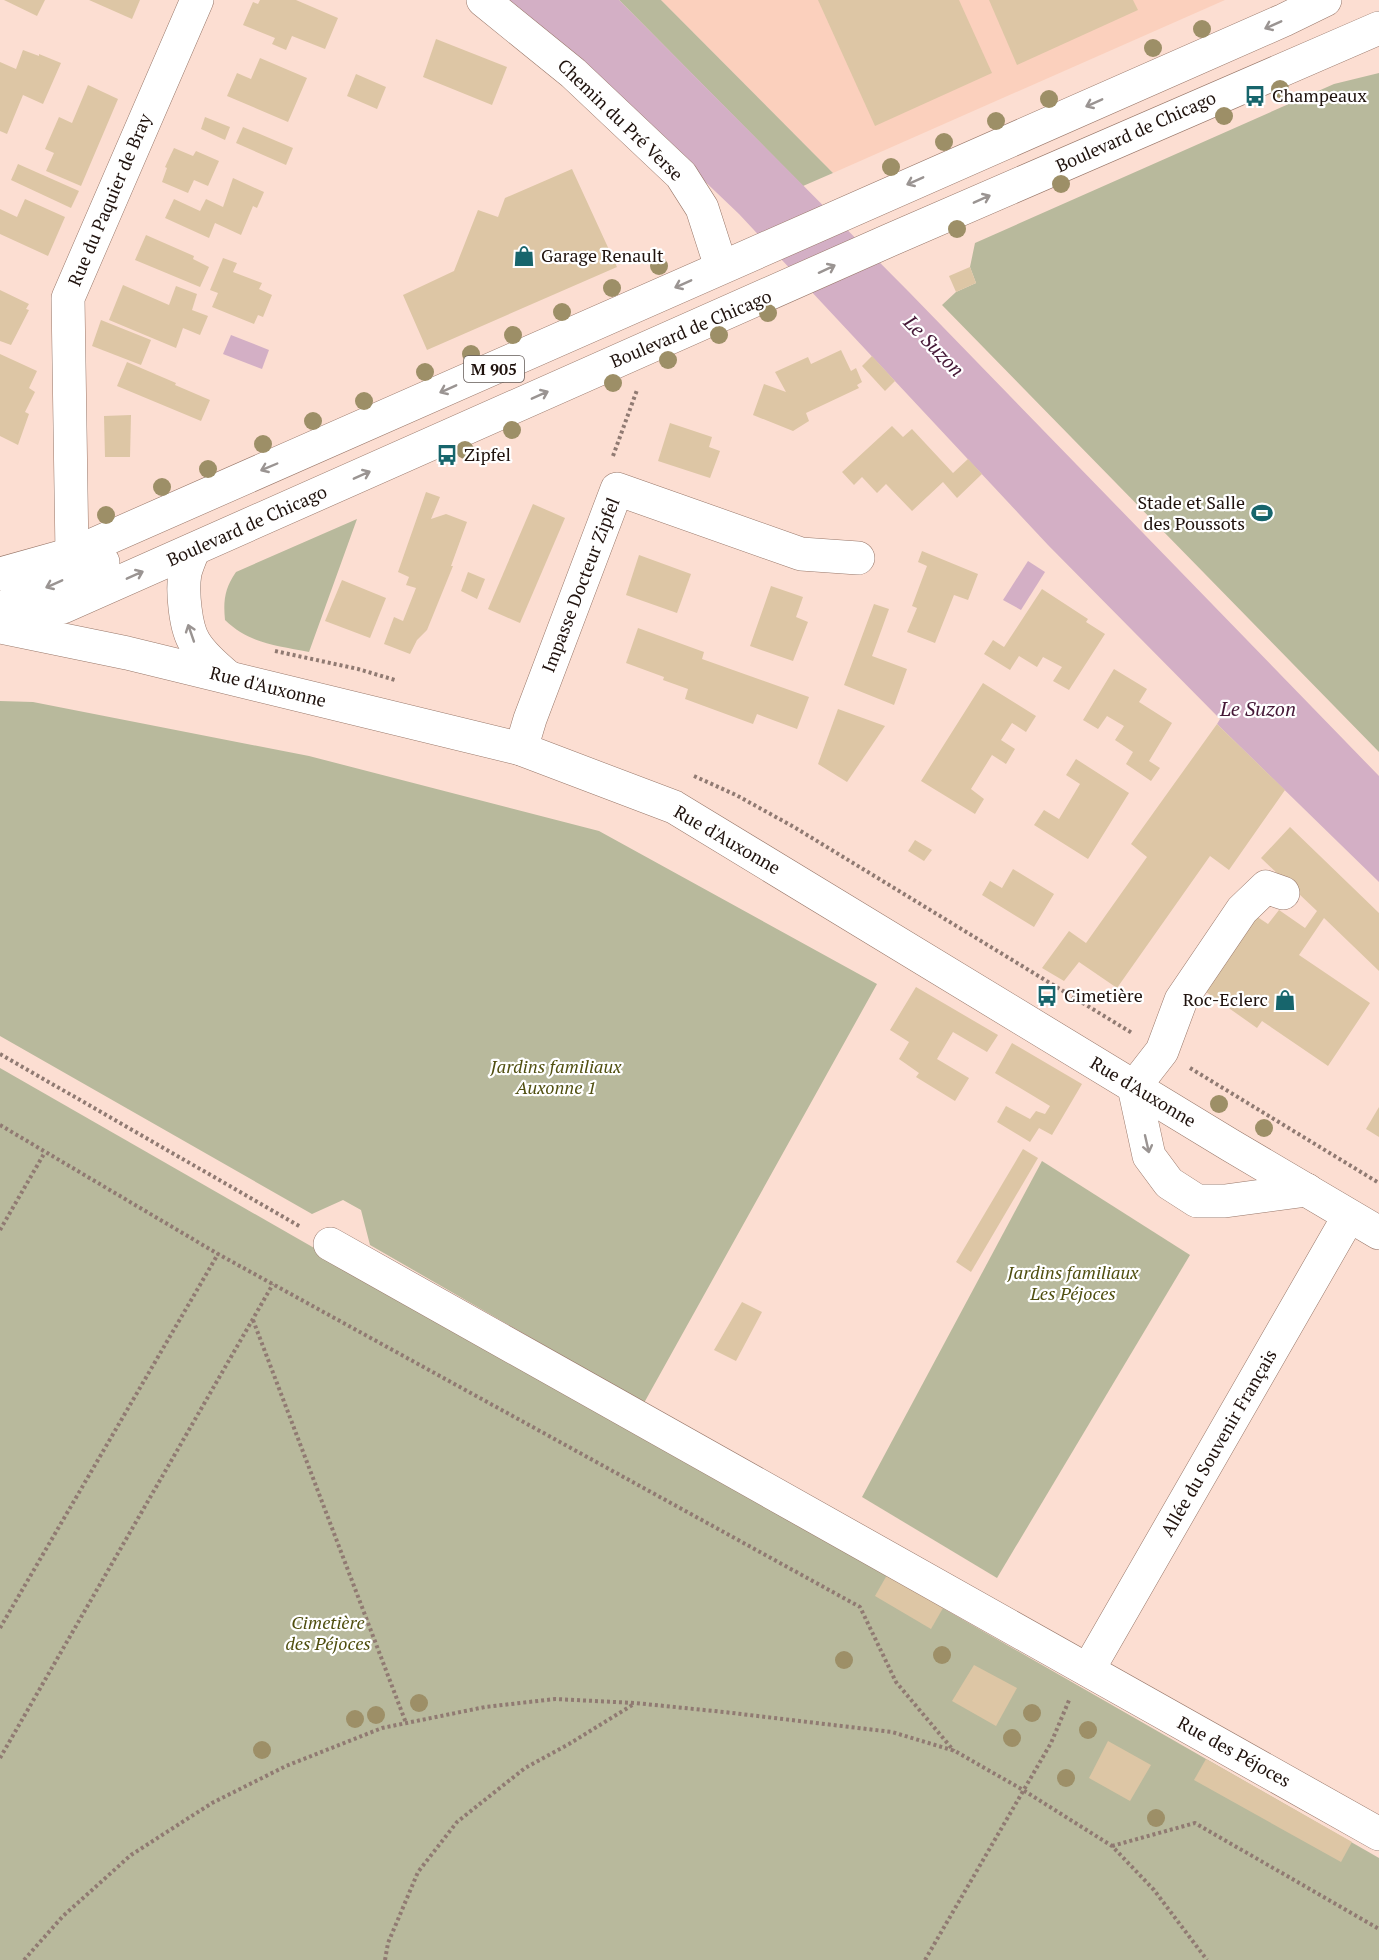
<svg xmlns="http://www.w3.org/2000/svg" width="1379" height="1960" viewBox="0 0 1379 1960" font-family="'PT Serif',serif">
	<style>
		.built { fill: #fbd0bd }
		.green { fill: #b8b99c }
		.water { fill: #d3afc5 }
		.building { fill: #ddc6a5 }
		.lines { fill: none; stroke-linecap: round; stroke-linejoin: round }
		.minor-casing { stroke: #987769; stroke-width: 34 }
		.major-casing { stroke: #987769; stroke-width: 34 }
		.path { stroke: #907a72; stroke-width: 4; stroke-dasharray: 3 3; stroke-linecap: butt }
		.minor { stroke: #fff; stroke-width: 33 }
		.major { stroke: #fff; stroke-width: 33 }
		.tree { fill: #9d8f67 }
		.oneway { stroke: #9a9492 }
		.labels { text-anchor: middle; stroke-width: 4.5; stroke-linejoin: round; paint-order: stroke }
		.shield { fill: #fff; stroke: #625956; stroke-width: 1.5 }
		.shield-label { font-size: 16px; font-weight: bold; fill: #1f120d }
		.poi-label { font-size: 18px; fill: #1f120d; stroke: #fff; text-anchor: start }
		.street-label { font-size: 18px; fill: #1f120d; stroke: #fff }
		.park-label { font-size: 18px; font-style: italic; fill: #504f10; stroke: #fff }
		.water-label { font-size: 20px; font-style: italic; fill: #441736; stroke: #fff }
	</style>
	<rect width="100%" height="100%" fill="#fcded2"/>
	<path class="built" d="M661,0H1225L833,173Z"/>
	<g class="green">
		<path d="M619,0H661L833,173L803,186Z"/>
		<path d="M1379,73V752L942,305L956,292L976,283L970,267L975,243L1334,84Z"/>
		<path d="M357,519L309,652C276,645 250,644 225,620C223,600 225,588 236,572Z"/>
		<path d="M0,701L33,702L309,756L599,831L877,984L644,1403L370,1245L361,1210L343,1200L312,1214L0,1036Z"/>
		<path d="M0,1068L1379,1858V1960H0Z"/>
		<path d="M1042,1161L1190,1255L997,1578L862,1497Z"/>
	</g>
	<g class="water">
		<path d="M499,0H619L909,292L1379,776V882L1217,724L1220,719L1048,545L739,214L608,89Z"/>
		<path d="M231,335L269,350L262,369L223,354Z"/>
		<path d="M1028,561L1045,572L1021,610L1003,600Z"/>
	</g>
	<g class="building">
		<path d="M4,0H45L37,16Z"/>
		<path d="M89,0H140L132,19Z"/>
		<path d="M260,0H296L338,18L325,49L292,36L286,50L272,44L275,38L243,25L253,2L258,4Z"/>
		<path d="M818,0H959L992,73L875,126Z"/>
		<path d="M989,0H1133L1138,10L1017,65Z"/>
		<path d="M436,39L507,67L492,105L423,77Z"/>
		<path d="M23,50L39,56V54L61,63L43,104L23,95L7,134L0,131V62L16,69Z"/>
		<path d="M260,58L307,78L288,122L227,96L237,73L251,79Z"/>
		<path d="M356,74L386,87L377,109L347,96Z"/>
		<path d="M88,85L118,99L81,186L46,171L54,153L45,149L59,117L72,123Z"/>
		<path d="M205,117L230,127L225,140L201,129Z"/>
		<path d="M243,127L293,148L286,165L236,143Z"/>
		<path d="M174,148L193,156L196,151L219,161L208,186L194,180L188,193L162,182L167,168L165,167Z"/>
		<path d="M18,164L79,191L71,208L11,180Z"/>
		<path d="M572,169L617,267L427,350L403,295L454,271L478,210L498,217L505,198Z"/>
		<path d="M233,178L264,192L257,208L253,206L241,235L215,223L209,238L165,218L174,199L200,211L206,199L223,207Z"/>
		<path d="M25,199L65,217L48,256L0,234V209L17,217Z"/>
		<path d="M146,235L194,256L193,259L209,267L200,287L135,260Z"/>
		<path d="M223,258L237,263L233,272L262,283L259,289L272,295L263,317L258,315L254,324L212,307L218,293L210,290Z"/>
		<path d="M970,267L976,283L956,292L949,276Z"/>
		<path d="M123,285L169,305L176,286L197,294L192,310L208,316L200,335L183,328L176,348L109,320Z"/>
		<path d="M0,290L29,304L26,309L29,310L11,345L0,341Z"/>
		<path d="M101,320L151,340L141,365L92,346Z"/>
		<path d="M841,350L851,371L856,368L862,382L857,385L859,388L806,413L809,421L793,431L753,415L764,384L786,392L775,372L808,357L811,364Z"/>
		<path d="M0,354L37,371L29,388L35,392L25,412L29,414L18,445L0,436Z"/>
		<path d="M872,356L895,381L885,391L862,366Z"/>
		<path d="M127,362L176,383L175,385L210,400L201,421L117,386Z"/>
		<path d="M131,415L130,457H105L104,416Z"/>
		<path d="M670,423L712,437L709,447L720,451L710,478L658,461Z"/>
		<path d="M892,426L903,437L912,429L953,473L968,459L982,474L957,498L943,482L912,511L886,484L877,493L862,477L854,485L842,472Z"/>
		<path d="M426,492L440,497L431,519L446,514L467,522L451,566H453L427,630L417,640L410,654L384,644L394,617L403,621L416,588L406,585L409,577L398,572Z"/>
		<path d="M533,504L565,518L520,623L488,609Z"/>
		<path d="M922,551L978,574L968,600L954,595L935,643L907,632L917,608L912,606L927,566L918,562Z"/>
		<path d="M639,555L691,574L677,613L626,595Z"/>
		<path d="M468,572L485,579L477,599L461,591Z"/>
		<path d="M342,580L386,598L370,638L325,621Z"/>
		<path d="M771,586L803,597L796,617L808,622L793,661L750,646Z"/>
		<path d="M1042,589L1088,619L1086,622L1105,634L1069,690L1053,681L1062,667L1043,657L1037,667L1019,656L1010,670L984,654L993,640L1004,647Z"/>
		<path d="M874,604L889,609L872,656L907,669L894,705L844,685Z"/>
		<path d="M638,628L704,652L702,659L809,697L797,729L757,714L753,724L685,699L688,689L663,680L664,677L626,663Z"/>
		<path d="M1114,669L1147,689L1139,702L1172,723L1149,761L1160,768L1151,781L1126,764L1133,752L1115,740L1124,726L1107,716L1098,729L1083,720Z"/>
		<path d="M983,683L1036,716L1026,732L1012,723L1001,740L1015,749L1006,764L992,755L971,789L984,799L975,814L921,781Z"/>
		<path d="M838,709L885,726L847,782L818,764Z"/>
		<path d="M1217,724L1285,790L1229,870L1210,856L1117,988L1079,962L1064,981L1042,968L1069,931L1086,943L1147,857L1131,844Z"/>
		<path d="M1076,759L1129,793L1088,859L1034,825L1044,810L1059,819L1080,784L1066,775Z"/>
		<path d="M1290,827L1379,913V971L1324,918L1299,955L1370,1003L1328,1066L1262,1021L1257,1028L1199,987L1250,912L1268,924L1279,910L1305,928L1317,911L1261,858Z"/>
		<path d="M915,840L932,850L924,861L908,851Z"/>
		<path d="M1013,869L1054,894L1034,927L982,895L990,881L1002,888Z"/>
		<path d="M916,987L998,1035L987,1052L953,1032L937,1059L969,1078L955,1101L916,1077L919,1073L899,1059L909,1042L890,1030Z"/>
		<path d="M1012,1043L1082,1084L1052,1135L1039,1128L1030,1142L997,1122L1006,1106L1030,1119L1036,1111L1045,1114L1050,1106L995,1073Z"/>
		<path d="M1379,1107V1137L1366,1129Z"/>
		<path d="M1023,1149L1038,1158L971,1272L956,1262Z"/>
		<path d="M742,1302L762,1312L736,1361L714,1350Z"/>
		<path d="M887,1575L943,1608L931,1629L875,1596Z"/>
		<path d="M974,1665L1017,1688L996,1726L952,1701Z"/>
		<path d="M1108,1741L1151,1765L1130,1801L1089,1778Z"/>
		<path d="M1206,1759L1352,1842L1341,1862L1194,1780Z"/>
	</g>
	<g class="lines">
		<defs>
			<g id="minor">
				<path d="M483,0L573,73L681,175L702,208L721,267"/>
				<path d="M72,554L68,298L197,0"/>
				<path d="M521,749L530,719L617,489L801,554L858,558"/>
				<path d="M1283,893L1266,887L1242,910L1181,1000L1162,1051L1134,1087L1149,1156L1169,1183L1197,1201H1225L1307,1190"/>
				<path d="M330,1244L1379,1834"/>
				<path d="M1088,1670L1349,1216"/>
			</g>
			<g id="major">
				<path d="M193,550C191,557 187,565 185,573C182,590 185,628 195,643C203,656 216,667 228,677"/>
				<path d="M0,574L72,554L1284,20L1325,0"/>
				<path d="M10,604L103,562"/>
				<path d="M0,617L63,607L890,240L1379,28"/>
				<path d="M0,627L127,653L521,749L674,807L1230,1145L1379,1233"/>
			</g>
		</defs>
		<use href="#minor" class="minor-casing"/>
		<use href="#major" class="major-casing"/>
		<g class="path">
			<path d="M613,456L637,390"/>
			<path d="M275,651L358,669L395,680"/>
			<path d="M694,776L736,795L794,827L1132,1033"/>
			<path d="M0,1054L301,1227"/>
			<path d="M1190,1068L1379,1183"/>
			<path d="M0,1125L218,1254L860,1607L896,1682L954,1751"/>
			<path d="M0,1230L45,1152"/>
			<path d="M253,1320L406,1723"/>
			<path d="M0,1628L218,1254"/>
			<path d="M0,1758L273,1284"/>
			<path d="M1112,1846L1195,1823L1379,1929"/>
			<path d="M24,1960L63,1916L131,1855L212,1803L286,1766L382,1728L485,1707L555,1699L635,1703L724,1712L892,1732L955,1751L1023,1790L1112,1846L1154,1890L1207,1960"/>
			<path d="M385,1960L388,1943L418,1872L457,1822L525,1768L569,1744L634,1704"/>
			<path d="M925,1960L1051,1743L1070,1698"/>
		</g>
		<use href="#minor" class="minor"/>
		<use href="#major" class="major"/>
	</g>
	<g class="tree">
		<circle cx="1202" cy="29" r="9"/>
		<circle cx="1153" cy="48" r="9"/>
		<circle cx="1280" cy="89" r="9"/>
		<circle cx="1049" cy="99" r="9"/>
		<circle cx="1224" cy="116" r="9"/>
		<circle cx="996" cy="121" r="9"/>
		<circle cx="944" cy="142" r="9"/>
		<circle cx="891" cy="167" r="9"/>
		<circle cx="1061" cy="184" r="9"/>
		<circle cx="957" cy="229" r="9"/>
		<circle cx="659" cy="266" r="9"/>
		<circle cx="612" cy="288" r="9"/>
		<circle cx="562" cy="312" r="9"/>
		<circle cx="768" cy="313" r="9"/>
		<circle cx="513" cy="335" r="9"/>
		<circle cx="719" cy="335" r="9"/>
		<circle cx="471" cy="354" r="9"/>
		<circle cx="668" cy="360" r="9"/>
		<circle cx="425" cy="372" r="9"/>
		<circle cx="613" cy="383" r="9"/>
		<circle cx="364" cy="401" r="9"/>
		<circle cx="313" cy="421" r="9"/>
		<circle cx="512" cy="430" r="9"/>
		<circle cx="263" cy="444" r="9"/>
		<circle cx="465" cy="450" r="9"/>
		<circle cx="208" cy="469" r="9"/>
		<circle cx="162" cy="487" r="9"/>
		<circle cx="106" cy="515" r="9"/>
		<circle cx="1219" cy="1104" r="9"/>
		<circle cx="1264" cy="1128" r="9"/>
		<circle cx="942" cy="1655" r="9"/>
		<circle cx="844" cy="1660" r="9"/>
		<circle cx="419" cy="1703" r="9"/>
		<circle cx="1032" cy="1713" r="9"/>
		<circle cx="376" cy="1715" r="9"/>
		<circle cx="355" cy="1719" r="9"/>
		<circle cx="1088" cy="1730" r="9"/>
		<circle cx="1012" cy="1738" r="9"/>
		<circle cx="262" cy="1750" r="9"/>
		<circle cx="1066" cy="1778" r="9"/>
		<circle cx="1156" cy="1818" r="9"/>
	</g>
	<defs><path id="oneway-shaft" d="M-6 0H5M1.5-3L5.5 0L1.5 3" fill="none" stroke-width="1.6" stroke-linecap="round" stroke-linejoin="round" transform="scale(1.5)"/></defs>
	<g class="oneway">
		<use href="#oneway-shaft" transform="translate(1273 25) rotate(156)"/>
		<use href="#oneway-shaft" transform="translate(1094 103) rotate(156)"/>
		<use href="#oneway-shaft" transform="translate(915 181) rotate(156)"/>
		<use href="#oneway-shaft" transform="translate(982 199) rotate(-24)"/>
		<use href="#oneway-shaft" transform="translate(827 269) rotate(-25)"/>
		<use href="#oneway-shaft" transform="translate(683 284) rotate(156)"/>
		<use href="#oneway-shaft" transform="translate(448 389) rotate(156)"/>
		<use href="#oneway-shaft" transform="translate(540 395) rotate(-24)"/>
		<use href="#oneway-shaft" transform="translate(269 467) rotate(157)"/>
		<use href="#oneway-shaft" transform="translate(362 475) rotate(-24)"/>
		<use href="#oneway-shaft" transform="translate(135 575) rotate(-24)"/>
		<use href="#oneway-shaft" transform="translate(54 584) rotate(156)"/>
		<use href="#oneway-shaft" transform="translate(191 633) rotate(-109)"/>
		<use href="#oneway-shaft" transform="translate(1147 1144) rotate(77)"/>
	</g>
	<defs>
		<symbol id="bus-bare" viewBox="-9 -9 18 18"><path d="M-5-6H5V4H4V6H2V4H-2V6H-4V4H-5ZM-3.5-4V0h7V-4ZM-3.5 1.2v1.5H-2V1.2ZM2 1.2v1.5H3.5V1.2Z" fill="#17656c" stroke="#fff" stroke-width="2.5" paint-order="stroke"/></symbol>
		<symbol id="shop-bare" viewBox="-9 -9 18 18"><path d="M-5-2.5h2.3a2.7 3.5 0 0 1 5.4 0H5L5.5 6h-11ZM-1.5-2.5h3a1.5 2.3 0 0 0-3 0Z" fill="#17656c" stroke="#fff" stroke-width="2.5" paint-order="stroke"/></symbol>
		<symbol id="stadium-bare" viewBox="-9 -9 18 18"><path d="M0-5a6.5 5 0 1 0 0 10a6.5 5 0 1 0 0-10ZM-3.5-1.8h7v3.6h-7Z" fill="#17656c" stroke="#fff" stroke-width="2.5" paint-order="stroke"/></symbol>
	</defs>
	<g fill-rule="evenodd">
		<use href="#bus-bare" x="1240" y="81" width="30" height="30"/>
		<use href="#shop-bare" x="509" y="241" width="30" height="30"/>
		<use href="#bus-bare" x="432" y="440" width="30" height="30"/>
		<use href="#stadium-bare" x="1247" y="498" width="30" height="30"/>
		<use href="#bus-bare" x="1032" y="981" width="30" height="30"/>
		<use href="#shop-bare" x="1270" y="985" width="30" height="30"/>
	</g>
	<g class="labels">
		<rect class="shield" x="464" y="356" width="60" height="26" rx="4.5"/>
		<g class="shield-label">
			<text x="494" y="375">M 905</text>
		</g>
		<g class="poi-label">
			<text x="1272" y="102">Champeaux</text>
			<text x="541" y="262">Garage Renault</text>
			<text x="464" y="461">Zipfel</text>
			<text x="1245" y="509" text-anchor="end">Stade et Salle<tspan x="1245" dy="21">des Poussots</tspan></text>
			<text x="1064" y="1002">Cimetière</text>
			<text x="1268" y="1006" text-anchor="end">Roc-Eclerc</text>
		</g>
		<g class="street-label">
			<text transform="translate(620 120) rotate(44)" y="6">Chemin du Pré Verse</text>
			<text transform="translate(1136 132) rotate(-24)" y="6">Boulevard de Chicago</text>
			<text transform="translate(110 200) rotate(-67)" y="6">Rue du Paquier de Bray</text>
			<text transform="translate(691 329) rotate(-23)" y="6">Boulevard de Chicago</text>
			<text transform="translate(247 526) rotate(-24)" y="6">Boulevard de Chicago</text>
			<text transform="translate(581 585) rotate(-69)" y="6">Impasse Docteur Zipfel</text>
			<text transform="translate(268 687) rotate(14)" y="6">Rue d'Auxonne</text>
			<text transform="translate(727 840) rotate(30)" y="6">Rue d'Auxonne</text>
			<text transform="translate(1143 1092) rotate(31)" y="6">Rue d'Auxonne</text>
			<text transform="translate(1219 1443) rotate(-60)" y="6">Allée du Souvenir Français</text>
			<text transform="translate(1234 1752) rotate(29)" y="6">Rue des Péjoces</text>
		</g>
		<g class="park-label">
			<text x="556" y="1073">Jardins familiaux<tspan x="556" dy="21">Auxonne 1</tspan></text>
			<text x="1073" y="1279">Jardins familiaux<tspan x="1073" dy="21">Les Péjoces</tspan></text>
			<text x="328" y="1629">Cimetière<tspan x="328" dy="21">des Péjoces</tspan></text>
		</g>
		<g class="water-label">
			<text transform="translate(934 346) rotate(46)" y="7">Le Suzon</text>
			<text x="1258" y="716">Le Suzon</text>
		</g>
	</g>
</svg>
